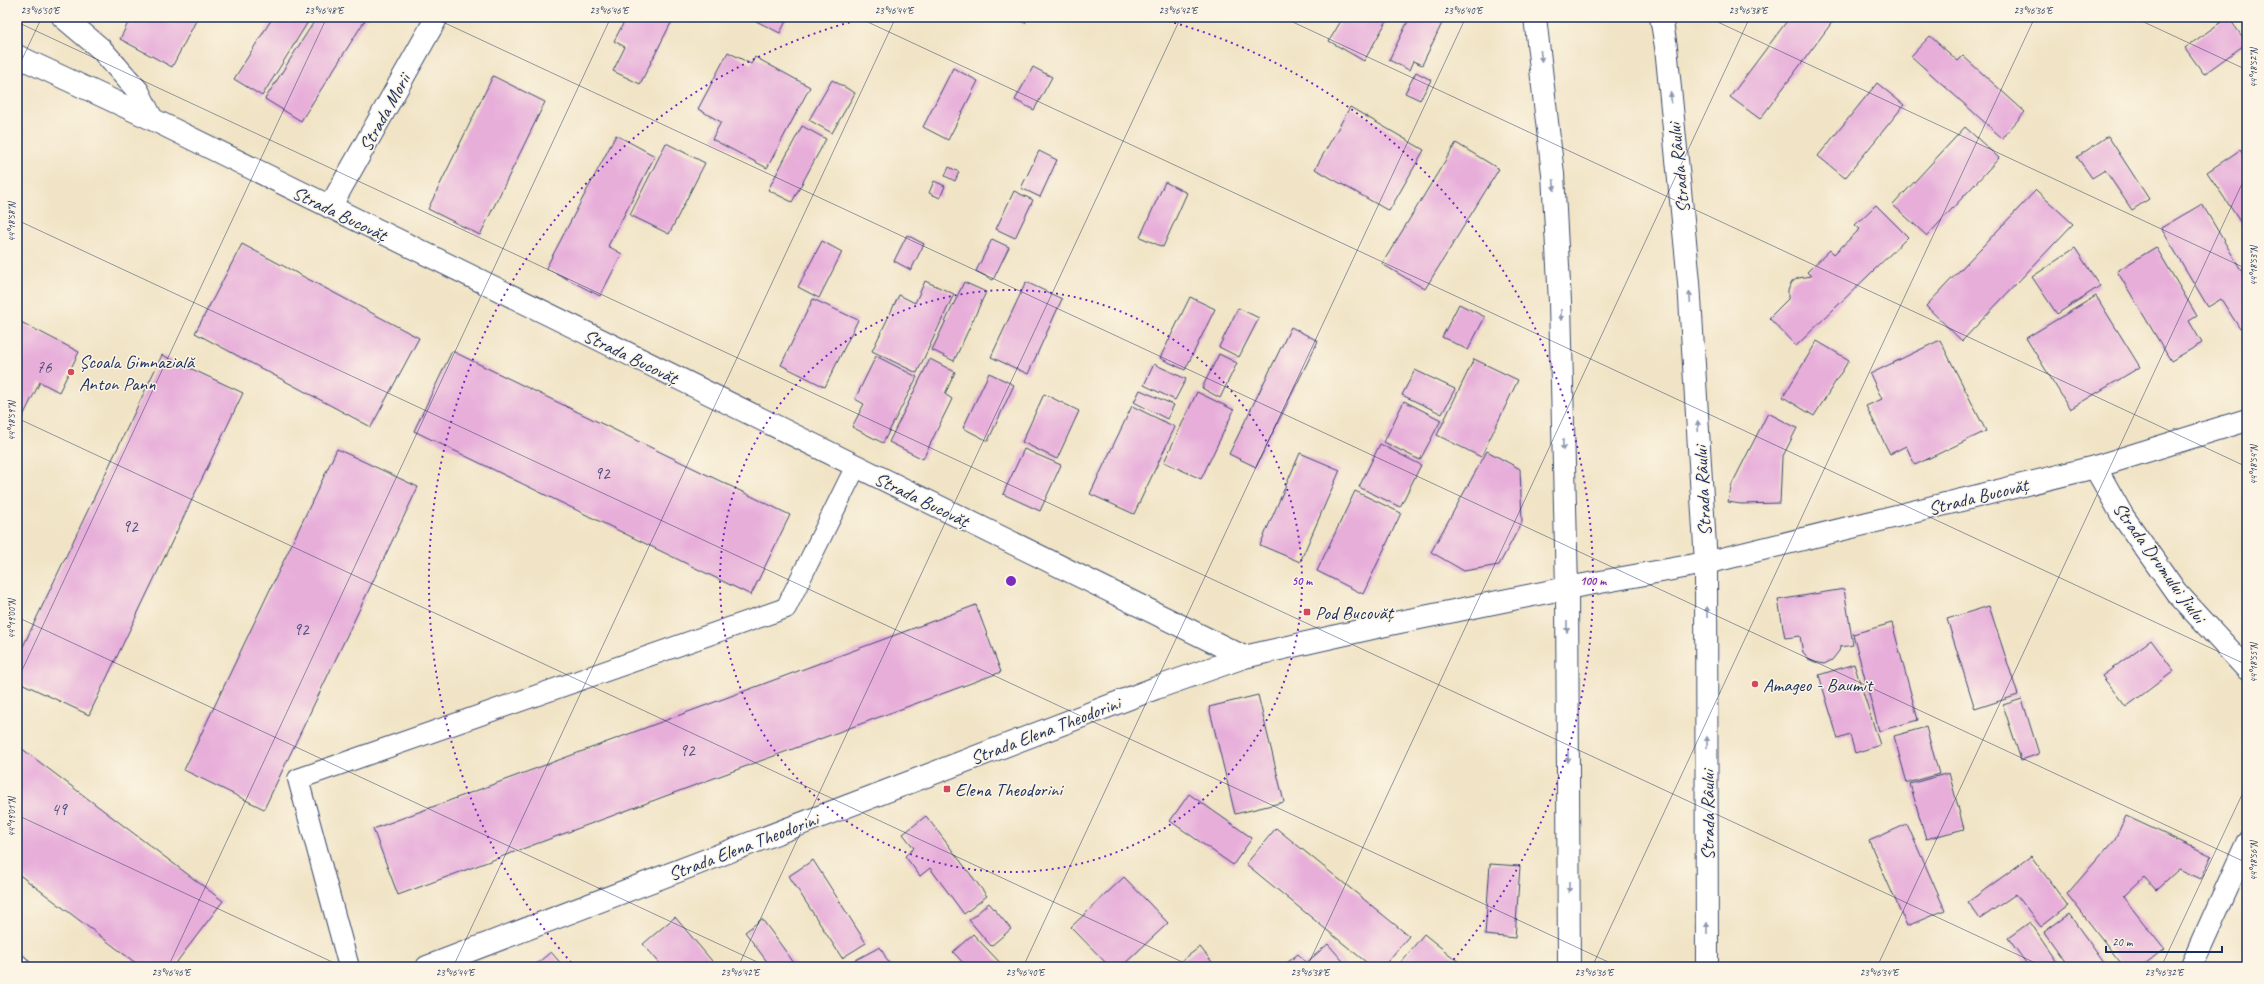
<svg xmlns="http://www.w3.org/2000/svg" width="2264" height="984" viewBox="0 0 2264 984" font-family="Caveat,sans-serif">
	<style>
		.building { fill: #e7aeda }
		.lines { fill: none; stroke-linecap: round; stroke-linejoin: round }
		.service-casing { stroke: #3b4a6e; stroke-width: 22 }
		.minor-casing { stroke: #3b4a6e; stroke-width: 24 }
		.tertiary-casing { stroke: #3b4a6e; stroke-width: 24 }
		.secondary-casing { stroke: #3b4a6e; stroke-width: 24 }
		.primary-casing { stroke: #3b4a6e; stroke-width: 24 }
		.service { stroke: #fff; stroke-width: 20 }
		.minor { stroke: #fff; stroke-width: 22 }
		.tertiary { stroke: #fff; stroke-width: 22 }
		.secondary { stroke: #fff; stroke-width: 22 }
		.primary { stroke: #fff; stroke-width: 22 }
		.oneway { fill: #8d97ae }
		.ticks { fill: none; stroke: #1b2f5e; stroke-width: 1; stroke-opacity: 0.45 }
		.ring { fill: none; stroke: #7b2cbf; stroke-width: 2; stroke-dasharray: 2 4 }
		.poi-dot { fill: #d1495b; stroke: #fcf5e5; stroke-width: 1.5 }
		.labels { text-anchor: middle; stroke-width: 3; stroke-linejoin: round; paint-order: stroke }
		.number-label { font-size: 17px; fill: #4e4f7d }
		.street-label { font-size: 19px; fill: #1b2f5e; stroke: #fcf5e5 }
		.poi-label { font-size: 19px; fill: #1b2f5e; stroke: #fcf5e5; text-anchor: start }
		.centre { fill: #7b2cbf; stroke: #fcf5e5; stroke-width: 2 }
		.ring-label { font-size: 12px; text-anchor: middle; font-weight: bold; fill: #7b2cbf; stroke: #fcf5e5; stroke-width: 3; stroke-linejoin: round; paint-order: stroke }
		.neatline { fill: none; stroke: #1b2f5e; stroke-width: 1.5 }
		.ticks-label { font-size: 10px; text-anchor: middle; fill: #1b2f5e }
	</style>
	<rect width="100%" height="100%" fill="#fcf5e5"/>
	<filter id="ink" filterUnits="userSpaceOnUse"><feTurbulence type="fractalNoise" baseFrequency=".025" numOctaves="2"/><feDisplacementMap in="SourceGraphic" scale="8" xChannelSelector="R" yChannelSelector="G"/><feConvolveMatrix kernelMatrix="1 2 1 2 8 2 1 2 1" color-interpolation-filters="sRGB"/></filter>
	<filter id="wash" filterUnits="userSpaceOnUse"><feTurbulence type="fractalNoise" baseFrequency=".012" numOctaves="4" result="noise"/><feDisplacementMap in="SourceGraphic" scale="16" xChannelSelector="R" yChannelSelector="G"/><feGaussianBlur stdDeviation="0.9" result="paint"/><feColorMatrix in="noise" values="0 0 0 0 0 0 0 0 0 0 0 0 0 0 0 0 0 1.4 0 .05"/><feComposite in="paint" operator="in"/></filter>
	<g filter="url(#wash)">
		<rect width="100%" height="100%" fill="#f1e4c6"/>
		<g id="blocks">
			<g class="building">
				<path d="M131,17H198L172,67L120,39Z"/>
				<path d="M273,17H311L262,96L234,79Z"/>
				<path d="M317,17H367L301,121L265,99Z"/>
				<path d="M614,17H674L640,84L613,71L625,47L614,41L624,22Z"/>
				<path d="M748,17H788L780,33Z"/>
				<path d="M1012,17H1028L1025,23Z"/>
				<path d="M1334,17H1389L1364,61L1329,41L1341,21Z"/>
				<path d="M1410,17H1445L1422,65L1413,61L1409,70L1389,60Z"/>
				<path d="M1790,17H1836L1760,119L1730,97Z"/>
				<path d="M2228,17L2247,43L2204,74L2185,48Z"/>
				<path d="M1930,36L1958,61L1963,56L2025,112L2002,138L1911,56Z"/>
				<path d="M728,52L751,64L755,57L810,87L767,168L712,139L721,122L698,109Z"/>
				<path d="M1033,67L1052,77L1034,110L1015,100Z"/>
				<path d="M953,68L978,81L948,140L923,127Z"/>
				<path d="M1416,72L1431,80L1420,100L1405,93Z"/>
				<path d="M493,76L545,102L480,235L428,209Z"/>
				<path d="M832,80L855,93L832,133L809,120Z"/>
				<path d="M1877,83L1904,105L1845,178L1818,156Z"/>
				<path d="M1350,107L1424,150L1389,211L1315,169Z"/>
				<path d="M802,126L826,139L792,202L768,190Z"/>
				<path d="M1965,127L1999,158L1927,236L1893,205Z"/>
				<path d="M616,135L655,156L608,246L622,254L600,296L546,268Z"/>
				<path d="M2108,136L2149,199L2132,210L2105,170L2092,178L2077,157Z"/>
				<path d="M666,143L705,163L669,234L630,215Z"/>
				<path d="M1456,143L1499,169L1425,289L1382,264Z"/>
				<path d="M2240,150L2247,160V232L2207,172Z"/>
				<path d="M1039,151L1057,160L1040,197L1021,188Z"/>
				<path d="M949,167L959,172L955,181L945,176Z"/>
				<path d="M934,181L945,186L940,198L929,193Z"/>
				<path d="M1165,182L1187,193L1163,247L1140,237Z"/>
				<path d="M2036,190L2073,224L1962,341L1926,306Z"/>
				<path d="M1014,191L1033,200L1015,238L996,229Z"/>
				<path d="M2202,204L2247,280V325L2240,329L2221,299L2208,307L2161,228Z"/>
				<path d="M1876,205L1908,237L1796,346L1769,318L1788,299V290L1792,282L1798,278L1811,276L1807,272L1830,250L1834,254L1860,229L1855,225Z"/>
				<path d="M907,235L924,244L911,270L894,261Z"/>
				<path d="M992,239L1009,247L993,280L976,271Z"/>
				<path d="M822,241L842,252L819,298L798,287Z"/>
				<path d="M242,244L419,338L371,427L195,333Z"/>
				<path d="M2156,247L2197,316L2189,321L2202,343L2171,361L2117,271Z"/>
				<path d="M2075,248L2100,286L2057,314L2032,277Z"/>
				<path d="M925,281L954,294L917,373L872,351L899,295L915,303Z"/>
				<path d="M964,282L986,292L954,361L932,350Z"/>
				<path d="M1026,282L1062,299L1028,374L991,357Z"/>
				<path d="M2096,296L2140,367L2070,409L2026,338Z"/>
				<path d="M1190,297L1215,309L1185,370L1160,358Z"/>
				<path d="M813,299L858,320L825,387L781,365Z"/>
				<path d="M1459,304L1485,317L1468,350L1442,337Z"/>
				<path d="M1238,308L1259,318L1239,357L1219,347Z"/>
				<path d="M17,320L79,352L59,392L40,382L17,428Z"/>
				<path d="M1291,327L1318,341L1256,467L1229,454Z"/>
				<path d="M1940,340L1986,431L1915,465L1906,446L1890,454L1866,406L1882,399L1870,374Z"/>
				<path d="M1817,341L1849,360L1814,416L1783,397Z"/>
				<path d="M452,351L790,515L751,595L414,431Z"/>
				<path d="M1219,354L1237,363L1220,398L1202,388Z"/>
				<path d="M162,355L243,393L89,715L17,681V659Z"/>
				<path d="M876,356L917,377L883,443L852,427L864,404L855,399Z"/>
				<path d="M930,359L955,372L945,394L952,399L923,459L889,442Z"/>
				<path d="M1474,359L1518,380L1481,457L1437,435Z"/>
				<path d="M1154,364L1186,379L1175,400L1144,385Z"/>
				<path d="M1415,370L1455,389L1442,414L1402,395Z"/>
				<path d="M989,373L1014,385L988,441L963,428Z"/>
				<path d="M1140,390L1174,405L1167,419L1134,402Z"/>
				<path d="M1197,392L1234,410L1201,479L1164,462Z"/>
				<path d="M1044,394L1079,411L1057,459L1022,442Z"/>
				<path d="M1404,401L1441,420L1420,460L1384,442Z"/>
				<path d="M1132,406L1175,427L1134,514L1090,494Z"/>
				<path d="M1768,413L1797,428L1782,458L1780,503L1741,504L1728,502L1732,484Z"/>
				<path d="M1380,444L1421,465L1400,507L1359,487Z"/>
				<path d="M337,449L418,487L264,809L184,770Z"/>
				<path d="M1024,449L1061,465L1040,511L1003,494Z"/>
				<path d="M1487,451L1520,469L1522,522L1499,565L1464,571L1431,552Z"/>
				<path d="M1300,453L1340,470L1300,562L1260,545Z"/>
				<path d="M1355,491L1401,513L1363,594L1317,571Z"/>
				<path d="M1844,589L1853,645L1840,647L1839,651L1832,660L1824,664L1815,662L1808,659L1803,653L1800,636L1785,638L1778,600Z"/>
				<path d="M976,605L1001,672L398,895L373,829Z"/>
				<path d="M1989,606L2018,695L1975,709L1947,619Z"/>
				<path d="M1892,623L1918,720L1879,731L1853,634Z"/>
				<path d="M2151,640L2174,671L2126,707L2102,676Z"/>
				<path d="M1854,664L1880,745L1855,753L1850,735L1838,739L1819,675Z"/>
				<path d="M1258,695L1284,802L1235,814L1209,707Z"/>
				<path d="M2022,699L2039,754L2021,760L2003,705Z"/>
				<path d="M1926,727L1939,774L1907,783L1894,736Z"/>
				<path d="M17,745L223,901L173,967H141L17,873Z"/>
				<path d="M1949,773L1964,829L1926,839L1910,784Z"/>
				<path d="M1189,794L1252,838L1233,865L1170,821Z"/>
				<path d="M926,816L987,896L964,914L930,868L920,876L905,856L914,848L903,834Z"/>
				<path d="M2126,816L2212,856L2201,879L2179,869L2156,890L2144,877L2123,897L2164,949L2141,967H2124L2067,894L2115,839Z"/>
				<path d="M1907,824L1945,910L1907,926L1869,841Z"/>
				<path d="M1276,828L1409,936L1383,967H1372L1246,864Z"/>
				<path d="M2031,856L2068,906L2041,927L2016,894L1980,919L1968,902Z"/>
				<path d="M813,860L866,943L842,958L789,876Z"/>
				<path d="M1490,864L1520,866L1515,938L1485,935Z"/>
				<path d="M1124,877L1168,923L1121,967H1110L1071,927Z"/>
				<path d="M989,903L1011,929L991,946L969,920Z"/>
				<path d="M2069,914L2107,967H2069L2044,932Z"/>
				<path d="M675,917L717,967H663L643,944Z"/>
				<path d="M762,919L797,967H771L745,932Z"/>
				<path d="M2030,922L2061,967H2029L2008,938Z"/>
				<path d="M973,934L1004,967H967L953,952Z"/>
				<path d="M1424,934L1465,967H1397Z"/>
				<path d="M1328,944L1348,967H1282L1298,954L1306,963Z"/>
				<path d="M880,947L891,967H847L846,965Z"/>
				<path d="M1200,947L1216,967H1173Z"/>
				<path d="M551,952L564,967H536L535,965Z"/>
			</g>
		</g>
	</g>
	<g filter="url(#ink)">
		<use href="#blocks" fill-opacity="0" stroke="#3b4a6e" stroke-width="1"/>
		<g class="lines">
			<defs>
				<path id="service" d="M349,967L298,779L786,608L856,466"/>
				<g id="minor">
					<path d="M63,17L101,49L138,91L152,119"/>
					<path d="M330,207L437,17"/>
					<path d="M17,965L19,967"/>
					<path d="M2191,967L2247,843"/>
				</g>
				<g id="tertiary">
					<path d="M17,56L152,119L1244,657"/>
					<path d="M2095,467L2122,515L2176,592L2247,669"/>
				</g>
				<path id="secondary" d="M427,967L1156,688L1244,657L1390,624L1567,588L1706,563L2095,467L2247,420"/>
				<g id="primary">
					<path d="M1535,17L1553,174L1560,302L1567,588L1569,967"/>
					<path d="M1661,17L1666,47L1689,282L1706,563L1707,967"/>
				</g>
			</defs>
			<use href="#service" class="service-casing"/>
			<use href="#minor" class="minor-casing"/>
			<use href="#tertiary" class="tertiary-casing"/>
			<use href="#secondary" class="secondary-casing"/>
			<use href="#primary" class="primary-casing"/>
			<use href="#service" class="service"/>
			<use href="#minor" class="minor"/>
			<use href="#tertiary" class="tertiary"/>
			<use href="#secondary" class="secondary"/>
			<use href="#primary" class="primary"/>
		</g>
		<defs><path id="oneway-solid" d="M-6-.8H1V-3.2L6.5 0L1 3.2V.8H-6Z"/></defs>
		<g class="oneway">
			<use href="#oneway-solid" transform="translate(1541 56) rotate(84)"/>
			<use href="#oneway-solid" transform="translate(1671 98) rotate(-96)"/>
			<use href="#oneway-solid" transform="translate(1554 185) rotate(87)"/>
			<use href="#oneway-solid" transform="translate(1690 297) rotate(-93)"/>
			<use href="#oneway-solid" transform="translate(1561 315) rotate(89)"/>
			<use href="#oneway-solid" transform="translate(1698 426) rotate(-93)"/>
			<use href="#oneway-solid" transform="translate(1563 445) rotate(89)"/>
			<use href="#oneway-solid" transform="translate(1707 612) rotate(-90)"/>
			<use href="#oneway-solid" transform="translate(1567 627) rotate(90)"/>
			<use href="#oneway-solid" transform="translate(1707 742) rotate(-90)"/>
			<use href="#oneway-solid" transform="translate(1568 757) rotate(90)"/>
			<use href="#oneway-solid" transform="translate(1569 887) rotate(90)"/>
			<use href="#oneway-solid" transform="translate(1707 928) rotate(-90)"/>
		</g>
	</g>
	<path class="ticks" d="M432,17L2247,863M857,17L2247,665M1282,17L2247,467M1707,17L2247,269M2133,17L2247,70M17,22L2044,967M17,70L42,17M17,220L1619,967M17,418L1193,967M17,617L768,967M17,681L327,17M17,815L343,967M168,967L611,17M453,967L896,17M738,967L1181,17M1023,967L1466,17M1307,967L1750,17M1592,967L2035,17M1877,967L2247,173M2161,967L2247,784"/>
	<g class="ring">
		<circle cx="1011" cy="581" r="291"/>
		<path d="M575 967A582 582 0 0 1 865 18M1157 18A582 582 0 0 1 1447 967"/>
	</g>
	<g class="poi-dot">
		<circle cx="71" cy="372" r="4"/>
		<rect x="1303" y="608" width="8" height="8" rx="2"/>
		<circle cx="1755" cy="684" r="4"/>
		<rect x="943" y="785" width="8" height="8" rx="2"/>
	</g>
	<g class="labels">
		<g class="number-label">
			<text x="44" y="373">76</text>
			<text x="602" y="479">92</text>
			<text x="130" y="532">92</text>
			<text x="301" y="635">92</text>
			<text x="687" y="756">92</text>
			<text x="59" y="815">49</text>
		</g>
		<g class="street-label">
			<text transform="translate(384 112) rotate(-61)" y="7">Strada Morii</text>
			<text transform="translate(1678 168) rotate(-96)" y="7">Strada Râului</text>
			<text transform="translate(340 213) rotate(26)" y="7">Strada Bucovăț</text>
			<text transform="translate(631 356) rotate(26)" y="7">Strada Bucovăț</text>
			<text transform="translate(1702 491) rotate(-93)" y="7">Strada Râului</text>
			<text transform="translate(1978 496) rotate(-14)" y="7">Strada Bucovăț</text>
			<text transform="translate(922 499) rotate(26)" y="7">Strada Bucovăț</text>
			<text transform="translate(2160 562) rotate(54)" y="7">Strada Drumului Jiului</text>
			<text transform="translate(1045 730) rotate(-21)" y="7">Strada Elena Theodorini</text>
			<text transform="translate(1707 815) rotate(-90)" y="7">Strada Râului</text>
			<text transform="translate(743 846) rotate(-21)" y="7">Strada Elena Theodorini</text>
		</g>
		<g class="poi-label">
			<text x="79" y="368">Școala Gimnazială<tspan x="79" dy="22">Anton Pann</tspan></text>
			<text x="1315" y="619">Pod Bucovăț</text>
			<text x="1763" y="691">Amageo - Baumit</text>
			<text x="955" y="796">Elena Theodorini</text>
		</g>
	</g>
	<circle cx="1011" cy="581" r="6" class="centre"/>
	<g class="ring-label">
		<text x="1302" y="585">50 m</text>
		<text x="1593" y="585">100 m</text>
	</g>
	<rect width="2264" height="984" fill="none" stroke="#fcf5e5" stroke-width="44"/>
	<path d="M2106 946v6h116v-6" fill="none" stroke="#1b2f5e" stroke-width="2"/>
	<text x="2112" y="946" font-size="12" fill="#1b2f5e" stroke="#fcf5e5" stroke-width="3" paint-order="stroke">20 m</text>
	<rect x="22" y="22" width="2220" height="940" class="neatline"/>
	<g class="ticks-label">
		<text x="40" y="14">23°46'50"E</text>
		<text x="324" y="14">23°46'48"E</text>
		<text x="609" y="14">23°46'46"E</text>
		<text x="894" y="14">23°46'44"E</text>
		<text x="1178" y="14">23°46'42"E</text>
		<text x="1463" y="14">23°46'40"E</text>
		<text x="1748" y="14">23°46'38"E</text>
		<text x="2033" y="14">23°46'36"E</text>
		<text transform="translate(2253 68) rotate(-90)" y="4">44°18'52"N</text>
		<text transform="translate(11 222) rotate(-90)" y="4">44°18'58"N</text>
		<text transform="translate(2253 266) rotate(-90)" y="4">44°18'53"N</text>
		<text transform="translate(11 421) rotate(-90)" y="4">44°18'59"N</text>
		<text transform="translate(2253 465) rotate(-90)" y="4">44°18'54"N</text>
		<text transform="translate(11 619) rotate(-90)" y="4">44°19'00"N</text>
		<text transform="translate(2253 663) rotate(-90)" y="4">44°18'55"N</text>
		<text transform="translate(11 817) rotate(-90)" y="4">44°19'01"N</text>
		<text transform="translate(2253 861) rotate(-90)" y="4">44°18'56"N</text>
		<text x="171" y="976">23°46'46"E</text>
		<text x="455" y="976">23°46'44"E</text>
		<text x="740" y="976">23°46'42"E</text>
		<text x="1025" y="976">23°46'40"E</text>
		<text x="1310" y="976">23°46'38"E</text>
		<text x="1594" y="976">23°46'36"E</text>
		<text x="1879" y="976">23°46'34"E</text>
		<text x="2164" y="976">23°46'32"E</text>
	</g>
</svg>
